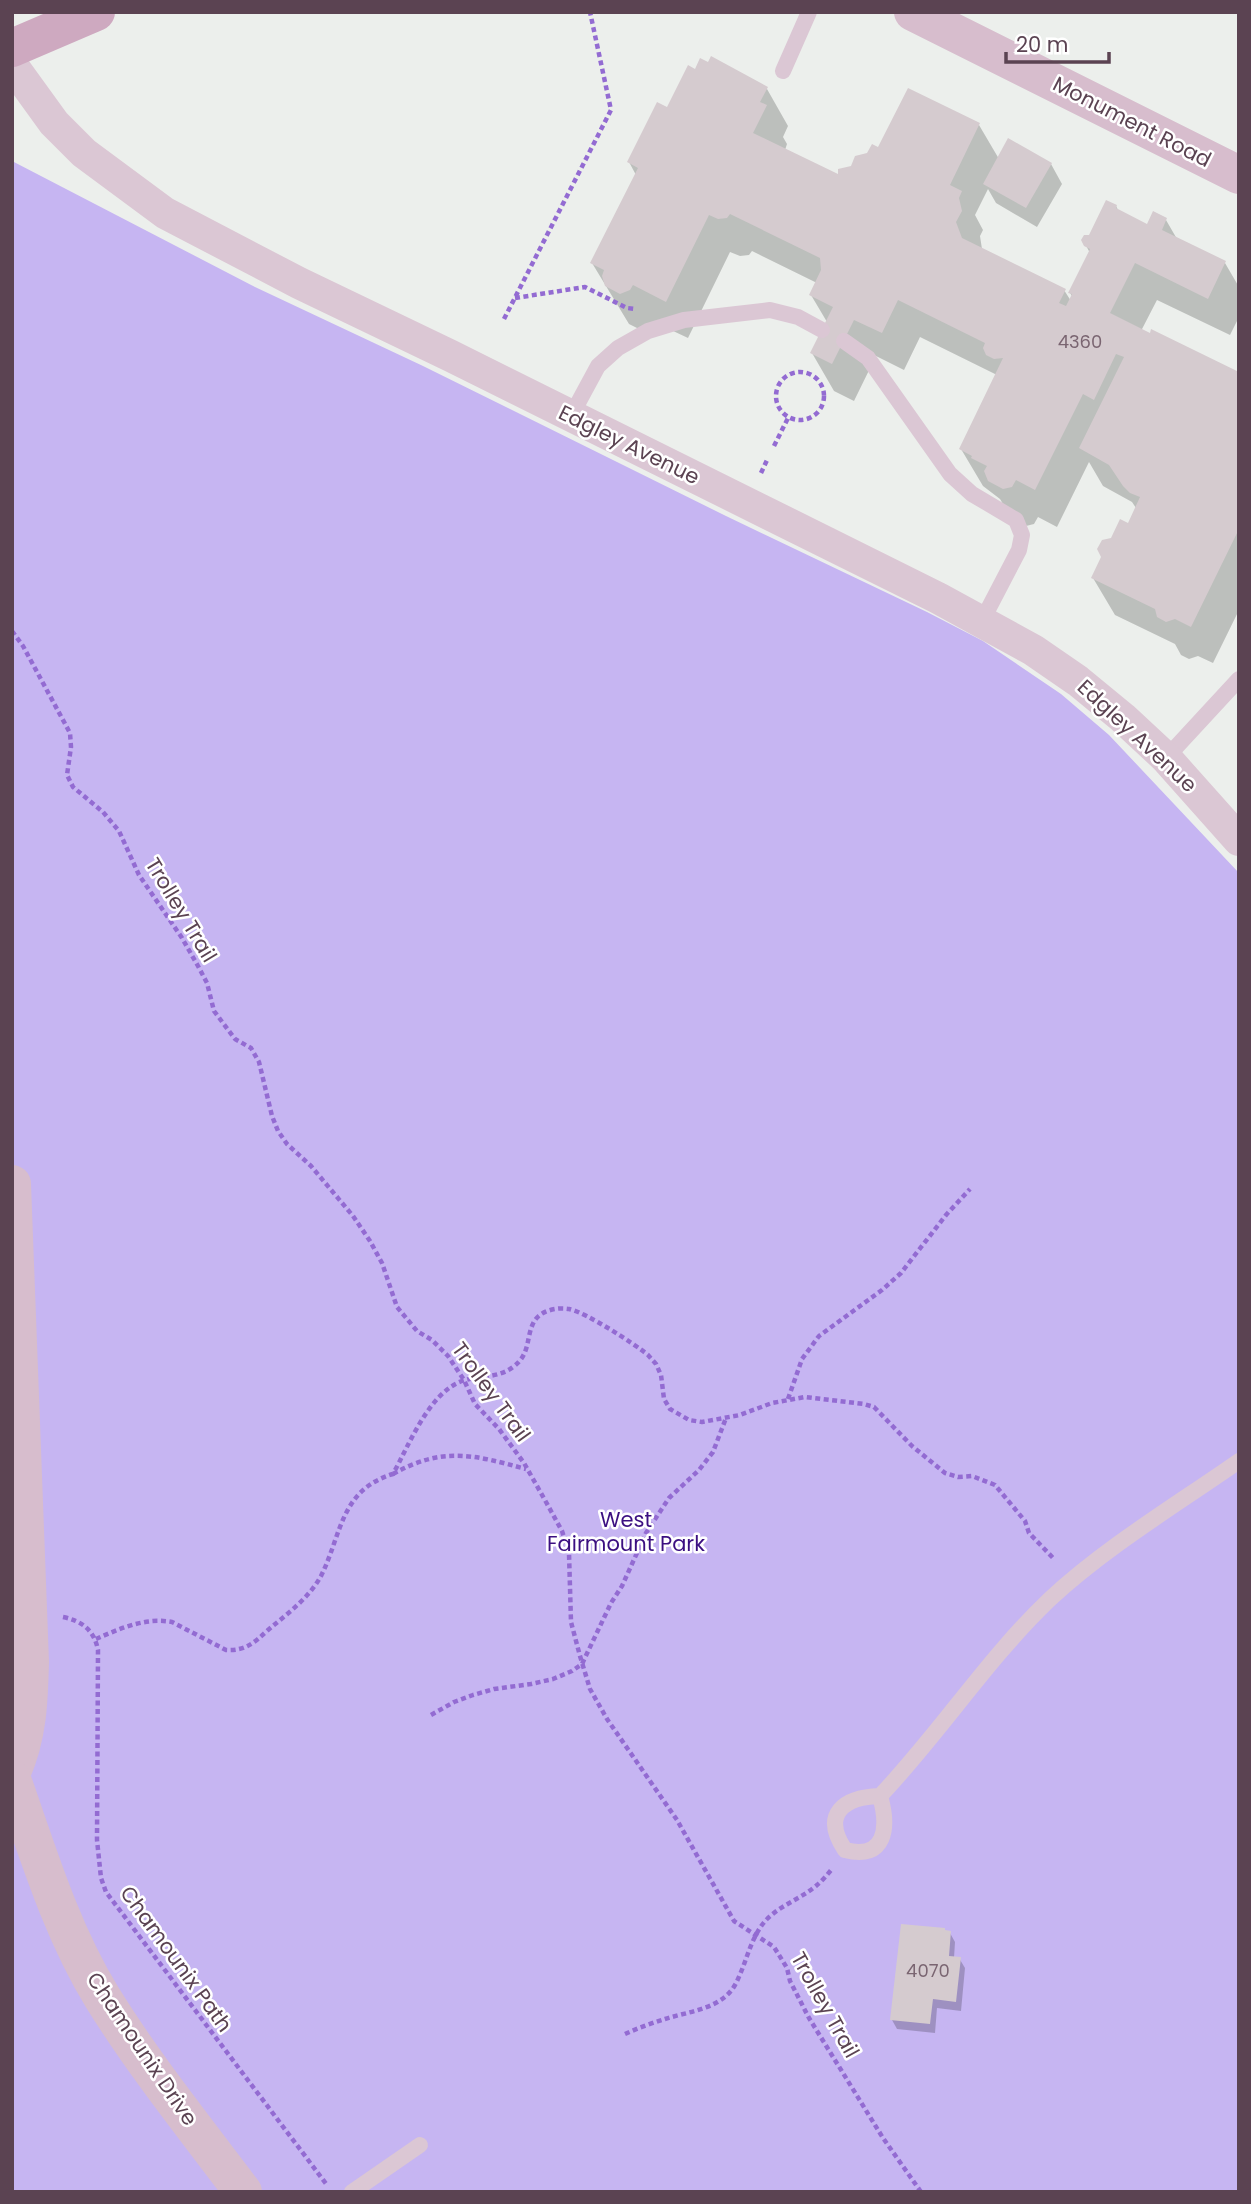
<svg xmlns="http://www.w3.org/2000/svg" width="1251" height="2204" viewBox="0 0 1251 2204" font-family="Poppins,sans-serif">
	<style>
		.green { fill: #c6b5f2 }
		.shadow { fill: #0003 }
		.building { fill: #d5cbcf }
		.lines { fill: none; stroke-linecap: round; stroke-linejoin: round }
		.path { stroke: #936bd2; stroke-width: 4.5; stroke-dasharray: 5 3.5; stroke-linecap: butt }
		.lane { stroke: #dbc7d4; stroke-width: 16 }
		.street { stroke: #dbc7d4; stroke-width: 32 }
		.secondary { stroke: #d7bdcd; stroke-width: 38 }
		.primary { stroke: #cea9c0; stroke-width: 38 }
		.labels { text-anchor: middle; stroke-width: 5; stroke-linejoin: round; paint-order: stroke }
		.number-label { font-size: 18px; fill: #7a6571 }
		.street-label { font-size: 21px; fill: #5b4352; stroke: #fff }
		.park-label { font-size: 21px; fill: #3b0f81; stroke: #fff }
	</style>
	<rect width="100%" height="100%" fill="#ecefec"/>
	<path class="green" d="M12,161L255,287L423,366L726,516L927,612L983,641L1061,694L1109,735L1239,873V2192H12Z"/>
	<g class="shadow">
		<path d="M767,89L788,126L783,137L787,144L785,150L840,177L879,150L979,125L999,159L1051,164L1062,184L1037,227L996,203L988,189L975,215L983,230L980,236L982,249L1064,290L1071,301L1072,296L1070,293L1090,253L1083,240L1090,237L1116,206L1119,212L1147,226L1166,220L1177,239L1225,263L1239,287V317L1230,335L1157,300L1141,331L1239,374V610L1213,663L1198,656L1189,659L1181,655L1175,644L1115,615L1093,578L1112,539L1128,525L1136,508L1132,502L1103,486L1089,462L1057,527L1038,517L1034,524L1026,526L1012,519L1000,499L983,486L961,449L997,375L920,337L904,370L876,356L854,401L834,391L812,353L827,322L811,295L817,283L752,251L749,255L740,256L730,252L688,338L654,322L643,331L629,324L592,263L636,175L629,162L668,109Z"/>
		<path d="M950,1933L955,1942L954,1958H959L965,1968L961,2011L937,2008L935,2033L897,2029L892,2020Z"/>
	</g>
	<g class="building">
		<path d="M711,56L768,87L760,102L767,105L753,133L838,174V169L851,166L855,156L867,153L872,144L878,147L908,88L980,123L950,185L962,191L959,198L962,211L956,222L962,238L1066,289L1059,303L1066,306L1072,294L1068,293L1090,249L1084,246L1081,240L1084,235H1089L1106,200L1117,205L1116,208L1147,224L1153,211L1167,218L1162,230L1226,261L1208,299L1135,263L1110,313L1150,333L1151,329L1239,372V529L1191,627L1175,619L1166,622L1157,617L1155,609L1091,578L1101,557L1097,549L1102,540L1111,538L1120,519L1128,523L1140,497L1130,493L1123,486L1109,465L1079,448L1124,357L1116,354L1094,400L1083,394L1035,490L1016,480L1012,487L1003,489L988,481L984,471L987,466L971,458L972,456L959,449L1003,358L994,359L986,355L983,348L985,343L898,300L882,333L854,320L832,364L810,353L833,307L809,295L821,270L820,258L730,214L727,218L718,219L709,215L666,302L633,285L630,290L620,294L605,286L602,276L604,270L590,263L638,168L627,162L657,102L667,107L688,65L695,69L700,58L708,62Z"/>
		<path d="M1008,138L1052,163L1026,208L983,184Z"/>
		<path d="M901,1924L945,1928V1930L951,1931L949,1956L961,1957L956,2002L933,1999L930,2024L890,2020Z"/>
	</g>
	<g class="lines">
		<g class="path">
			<path d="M515,298L585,287L627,308L636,309"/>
			<path d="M504,319L611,110L590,12"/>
			<circle cx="800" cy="396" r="24"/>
			<path d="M774,446L788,418"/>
			<path d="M761,473L768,458"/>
			<path d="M12,631L23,646L70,733L71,747L67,775L73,787L103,812L119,831L139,875L182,938L198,966L207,983L214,1011L235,1039L251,1048L259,1062L272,1116L278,1131L287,1144L311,1166L353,1216L370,1241L382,1263L397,1307L417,1331L432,1340L448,1356L464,1380L475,1404L499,1429L524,1463L546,1502L562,1531L569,1553L571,1622L580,1656L590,1689L607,1719L677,1820L734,1921L774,1947L787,1968L790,1981L809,2018L883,2138L921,2192"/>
			<path d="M788,1399L802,1359L819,1336L882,1290L901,1273L946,1215L970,1189"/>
			<path d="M393,1474C443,1446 474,1455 526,1469"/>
			<path d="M63,1617C82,1621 94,1630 98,1650L97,1840L101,1878L106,1892L327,2185"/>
			<path d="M96,1639C119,1629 145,1617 172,1622L226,1650C245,1651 254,1643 268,1630C287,1614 309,1598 321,1576C342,1534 340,1490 393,1474C409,1445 429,1393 462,1381C479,1375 497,1379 513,1367C532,1353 525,1336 535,1320C542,1310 558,1307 569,1309C585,1312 635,1344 648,1355L656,1364L661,1375L664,1399L670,1409L689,1420L702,1422L740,1415L772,1403L805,1397L864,1404L874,1407L912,1446L945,1473L958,1477L972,1476L995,1485L1025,1521L1029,1533L1055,1560"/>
			<path d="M431,1715L454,1702L473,1695L494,1689L531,1684L553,1679L572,1671L582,1664L611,1603L622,1586L646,1533L669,1498L699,1470L713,1452L726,1418"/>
			<path d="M625,2034C638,2028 652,2023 665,2019C690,2011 721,2009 735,1985C747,1963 750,1936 768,1918C783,1904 802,1898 817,1885C822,1881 827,1875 832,1869"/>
		</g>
		<g class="lane">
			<path d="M783,71L809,12"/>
			<path d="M844,341L868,358L950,474L972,494L1016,520L1022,535L1019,550L982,621"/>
			<path d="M571,416L598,366L618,348L648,331L684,320L770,310L798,317L822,330"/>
			<path d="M1166,758L1239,679"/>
			<path d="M880,1796C889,1827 886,1861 845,1850C821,1814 844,1797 880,1796C940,1733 987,1659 1050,1599C1106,1547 1176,1505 1239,1461"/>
			<path d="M352,2192L420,2145"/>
		</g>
		<path class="street" d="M12,65L54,123L84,153L165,213L299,283L451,356L938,598L1033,650L1078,681L1123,718L1166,758L1239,840"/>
		<g class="secondary">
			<path d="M913,12L1239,175"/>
			<path d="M12,1184L30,1662C29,1701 28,1736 12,1772"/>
			<path d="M12,1779C38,1853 61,1930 102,1997C144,2065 195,2128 243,2192"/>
		</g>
		<path class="primary" d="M12,48L96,12"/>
	</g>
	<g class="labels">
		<g class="number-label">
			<text x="1080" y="348">4360</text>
			<text x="928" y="1977">4070</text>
		</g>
		<g class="street-label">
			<text transform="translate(1132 122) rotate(27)" y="7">Monument Road</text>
			<text transform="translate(629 445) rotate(26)" y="7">Edgley Avenue</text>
			<text transform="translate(1137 736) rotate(43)" y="7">Edgley Avenue</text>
			<text transform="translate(181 910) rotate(59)" y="7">Trolley Trail</text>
			<text transform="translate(491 1392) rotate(54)" y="7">Trolley Trail</text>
			<text transform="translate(176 1959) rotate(54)" y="7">Chamounix Path</text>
			<text transform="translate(825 2005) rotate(61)" y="7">Trolley Trail</text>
			<text transform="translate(142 2049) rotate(56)" y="7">Chamounix Drive</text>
		</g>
		<g class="park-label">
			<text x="626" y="1527">West<tspan x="626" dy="24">Fairmount Park</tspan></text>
		</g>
	</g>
	<rect width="1251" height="2204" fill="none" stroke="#5b4352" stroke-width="28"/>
	<path d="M1006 52v10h103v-10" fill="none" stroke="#5b4352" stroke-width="3.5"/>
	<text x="1016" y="52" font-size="21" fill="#5b4352" stroke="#ffffff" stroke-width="5" paint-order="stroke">20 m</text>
</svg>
